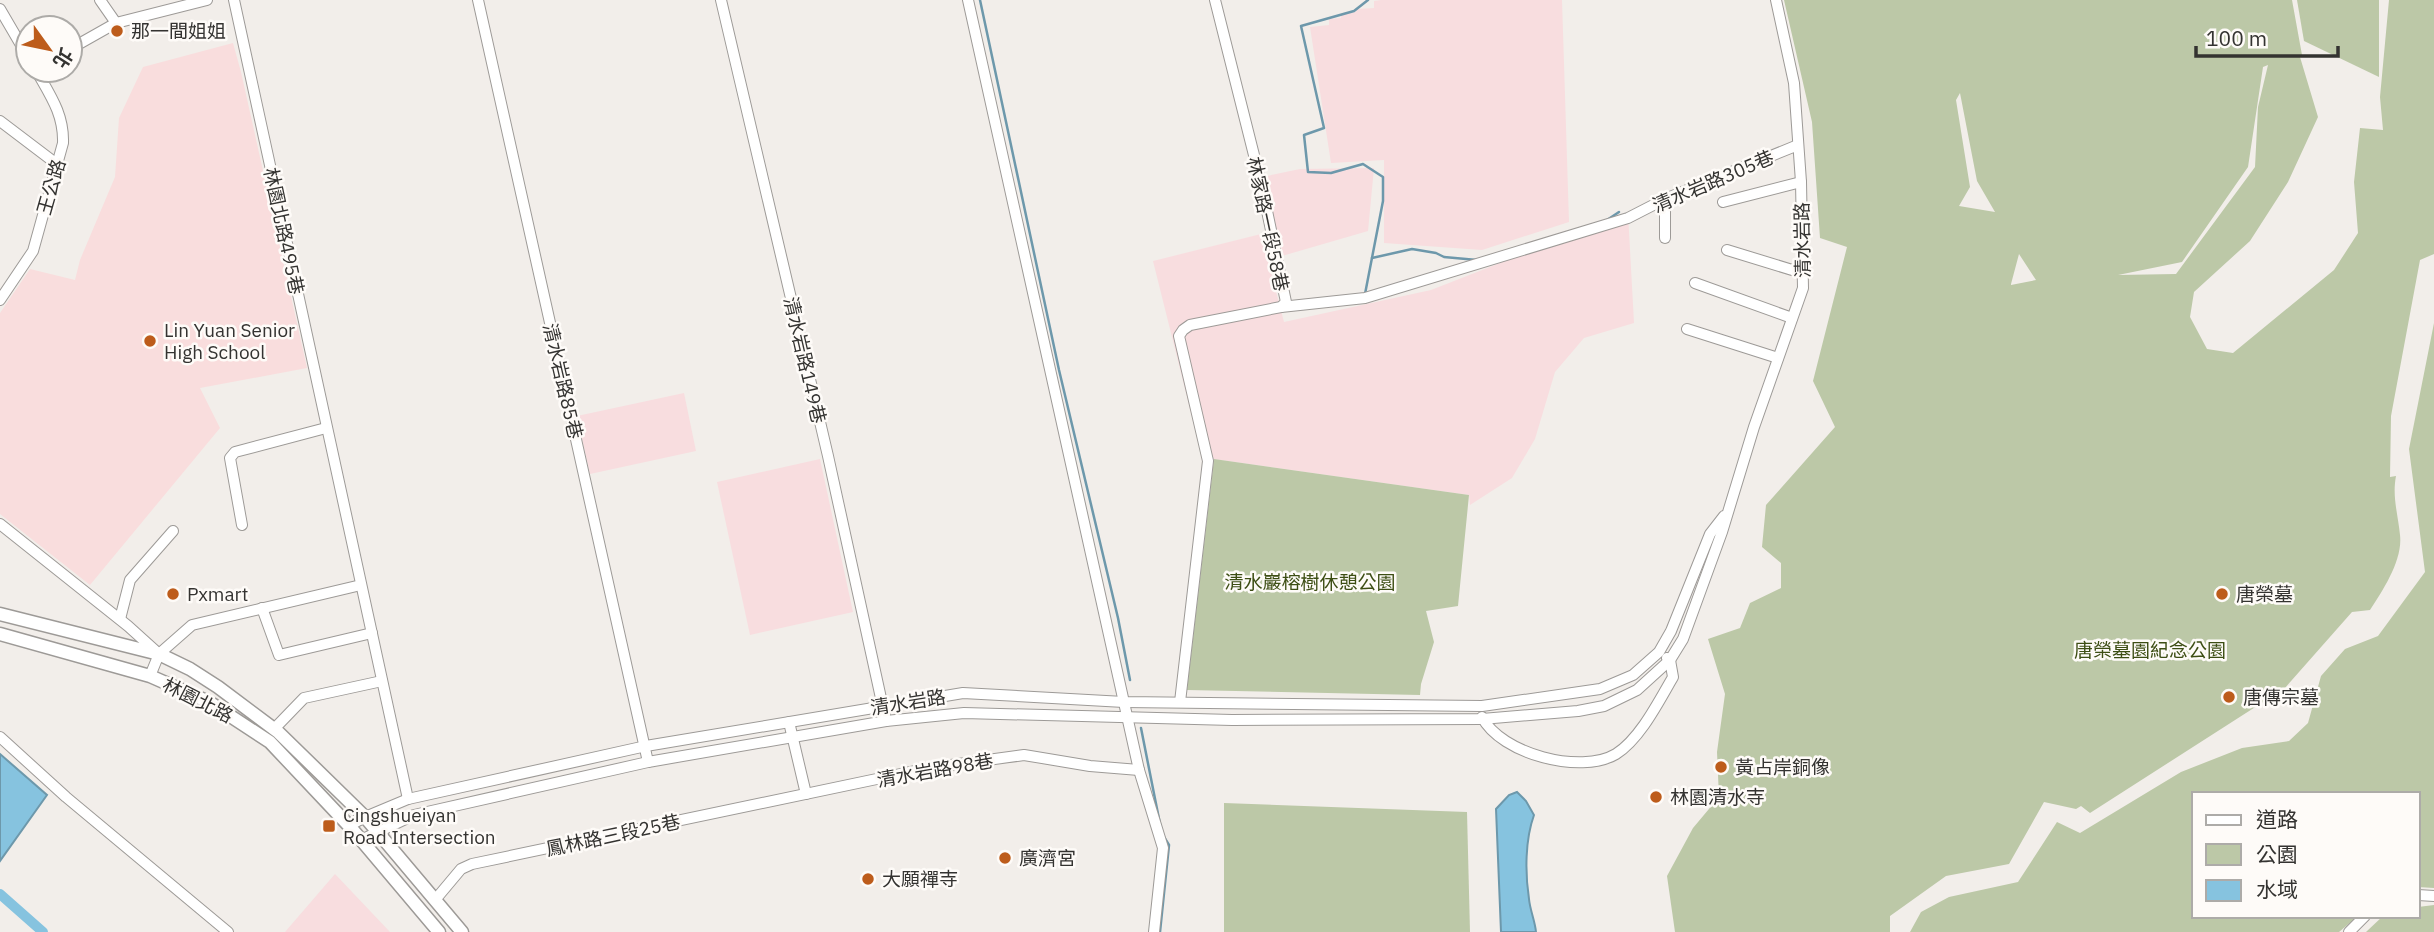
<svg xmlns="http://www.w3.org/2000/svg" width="2434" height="932" viewBox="0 0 2434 932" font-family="'IBM Plex Sans','Noto Sans TC',sans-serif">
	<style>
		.industrial { fill: #f8dddf }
		.education { fill: #f9dddd }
		.green { fill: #bcc8a7; fill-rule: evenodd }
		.water { fill: #86c3df; stroke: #6d98ab; stroke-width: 2 }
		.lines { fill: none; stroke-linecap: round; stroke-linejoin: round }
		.stream { stroke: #6d98ab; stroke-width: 2.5 }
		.canal { stroke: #86c3df; stroke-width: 10 }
		.minor-casing { stroke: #9d9a97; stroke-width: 12 }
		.major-casing { stroke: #9d9a97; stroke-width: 15 }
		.minor { stroke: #fff; stroke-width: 10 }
		.major { stroke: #fff; stroke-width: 12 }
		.poi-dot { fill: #bd5c1b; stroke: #fefbf8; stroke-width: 2.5 }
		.labels { text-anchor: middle; stroke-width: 5; stroke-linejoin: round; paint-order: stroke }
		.poi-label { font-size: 19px; fill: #343331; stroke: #fefbf8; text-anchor: start }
		.street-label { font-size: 19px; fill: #343331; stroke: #fefbf8 }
		.park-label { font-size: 19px; fill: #3d4e14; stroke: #fefbf8 }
	</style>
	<rect width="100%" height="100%" fill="#f2eeea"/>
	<g class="industrial">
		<path d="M1381,0H1562L1569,222L1482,250L1384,243V160L1331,163L1310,27L1329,25V19L1341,18V14L1356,12L1357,9L1374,8V1Z"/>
		<path d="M1374,168L1368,231L1282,256L1262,177L1300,169Z"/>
		<path d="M1628,213L1634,323L1584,338L1555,372L1535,439L1512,478L1470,505L1469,495L1214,459L1200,449L1153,261L1261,234L1284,322L1431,290Z"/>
		<path d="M684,393L696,451L590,474L577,416Z"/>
		<path d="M820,459L853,612L750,635L717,482Z"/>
		<path d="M335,874L390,932H285Z"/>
	</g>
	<path class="education" d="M233,43L241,72L307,368L200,388L220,428L90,585L0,514V313L30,269L75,280L80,260L115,177L119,118L143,67Z"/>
	<g class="green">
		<path d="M1784,0H2292L2302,55L2296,57H2300L2318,117L2288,182L2250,241L2194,292L2190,317L2207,349L2233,353L2334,270L2358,233L2354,182L2360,128L2383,130L2380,97L2389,0H2434V254L2420,260L2391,416L2390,477L2396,476C2392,497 2398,514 2400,535C2403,560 2383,590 2370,610L2352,612L2285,688L2090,813L2081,806L2076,809L2044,802L2009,864L1946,876L1890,916V932H1675L1667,876L1693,828L1719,797L1717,752L1725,694L1708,639L1740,628L1750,603L1781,588V563L1762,547L1766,505L1835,427L1813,381L1847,247L1820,238L1812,122ZM2268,65L2258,107L2255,167L2176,274L2118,275L2182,262L2248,167L2263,67ZM1960,93L1977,181L1995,212L1959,206L1970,187L1956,100ZM2019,254L2036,280L2011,285V284Z"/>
		<path d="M2297,0H2379V77L2304,41Z"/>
		<path d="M2434,323V888L2418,887V794H2194V916H2358L2339,932H1910L1921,912L1949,897L2018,882L2057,822L2080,833L2181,772L2242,748L2289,741L2308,723L2321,676L2345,649L2378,636L2425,572L2409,449Z"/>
		<path d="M1214,459L1469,495L1458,606L1426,611L1434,642L1421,684L1420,695L1187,690Z"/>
		<path d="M1224,803L1467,812L1470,932H1224Z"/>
		<path d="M2434,905V932H2366L2383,916H2418V907Z"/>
	</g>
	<g class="water">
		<path d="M0,754L47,795L0,861Z"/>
		<path d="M1517,792L1526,801L1534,815C1525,840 1525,873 1529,899C1530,910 1535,921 1536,932H1501L1496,809L1509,795Z"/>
	</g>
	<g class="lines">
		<g class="stream">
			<path d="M980,0L1059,370L1118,618L1130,680"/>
			<path d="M1607,220L1619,212"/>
			<path d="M1372,258L1412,249L1436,253L1444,257L1477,260"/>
			<path d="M1365,294L1383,201V177L1363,164L1331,173L1308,172L1304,135L1324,128L1301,26L1354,11L1368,0"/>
			<path d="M1141,728L1160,824"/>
			<path d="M1160,932L1169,845L1164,837"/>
		</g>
		<path class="canal" d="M0,894L43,932"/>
		<defs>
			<g id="minor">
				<path d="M100,0L116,23"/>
				<path d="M234,0L408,799"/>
				<path d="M478,0L648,762"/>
				<path d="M721,0L828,456L886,721"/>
				<path d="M968,0L1139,770L1163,848L1154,932"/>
				<path d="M0,9L28,57"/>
				<path d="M70,49L116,23L207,0"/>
				<path d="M0,121L58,165"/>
				<path d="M1723,202L1801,182"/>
				<path d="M1665,238V199"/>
				<path d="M1727,250L1802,273"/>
				<path d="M1695,283L1792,318"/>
				<path d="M0,300L33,251L63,143C64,114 50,95 36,70"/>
				<path d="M1281,307L1365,298L1628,218L1665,199L1798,145"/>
				<path d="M1687,329L1778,358"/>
				<path d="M0,524L128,626L159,654"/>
				<path d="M242,525L230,458L235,452L326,428"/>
				<path d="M262,608L279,655L372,633"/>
				<path d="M120,619L130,580L173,531"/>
				<path d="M150,676L159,654L192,625L361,585"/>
				<path d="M1180,702L1208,461L1179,336L1183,330L1190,325L1281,307L1286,302L1262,187L1215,0"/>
				<path d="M1482,717C1501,754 1581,775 1616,754C1640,739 1659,701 1673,677L1670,660L1667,658"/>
				<path d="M789,722L806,794"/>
				<path d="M274,729L304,698L382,681"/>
				<path d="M0,737L66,797L228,932"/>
				<path d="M349,826L365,817L408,799L646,746L963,693L1124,702L1482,706L1600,689L1633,675L1659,652L1671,631L1710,534L1724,516"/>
				<path d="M361,840L414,815L648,762L886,721L964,713L1232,720L1482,719L1578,711L1604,706L1637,690L1670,660L1683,639L1722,532L1754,427L1803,288L1801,182L1794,83L1776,0"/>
				<path d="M2418,895L2434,896"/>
				<path d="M435,900L461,869L472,864L929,768L1024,755L1090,766L1139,770"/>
				<path d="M2349,932L2365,916"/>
			</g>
			<g id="major">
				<path d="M0,614L159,654L190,669L218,687L278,732L365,817L462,932"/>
				<path d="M0,634L150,676L209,702L270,742L352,829L439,932"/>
			</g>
		</defs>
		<use href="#minor" class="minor-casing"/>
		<use href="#major" class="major-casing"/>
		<use href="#minor" class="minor"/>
		<use href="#major" class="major"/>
	</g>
	<g class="poi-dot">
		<circle cx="117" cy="31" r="7"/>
		<circle cx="150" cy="341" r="7"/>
		<circle cx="173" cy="594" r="7"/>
		<circle cx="2222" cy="594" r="7"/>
		<circle cx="2229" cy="697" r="7"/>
		<circle cx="1721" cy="767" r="7"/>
		<circle cx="1656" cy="797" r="7"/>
		<rect x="322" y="819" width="14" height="14" rx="3.5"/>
		<circle cx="1005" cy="858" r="7"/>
		<circle cx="868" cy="879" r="7"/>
	</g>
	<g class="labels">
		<g class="poi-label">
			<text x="131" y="38">那一間姐姐</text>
			<text x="164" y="337">Lin Yuan Senior<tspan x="164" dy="22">High School</tspan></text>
			<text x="187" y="601">Pxmart</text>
			<text x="2236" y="601">唐榮墓</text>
			<text x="2243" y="704">唐傳宗墓</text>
			<text x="1735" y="774">黃占岸銅像</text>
			<text x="1670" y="804">林園清水寺</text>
			<text x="343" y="822">Cingshueiyan<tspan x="343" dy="22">Road Intersection</tspan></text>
			<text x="1019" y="865">廣濟宮</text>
			<text x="882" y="886">大願禪寺</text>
		</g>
		<g class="street-label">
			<text transform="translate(1713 181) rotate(-23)" y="7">清水岩路305巷</text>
			<text transform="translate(51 187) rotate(-74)" y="7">王公路</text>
			<text transform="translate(1268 224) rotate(78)" y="7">林家路一段58巷</text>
			<text transform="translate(284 231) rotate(78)" y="7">林園北路495巷</text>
			<text transform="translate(1802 240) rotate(-91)" y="7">清水岩路</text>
			<text transform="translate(805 360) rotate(77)" y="7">清水岩路149巷</text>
			<text transform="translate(563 381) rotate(77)" y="7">清水岩路85巷</text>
			<text transform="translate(198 700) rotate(27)" y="7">林園北路</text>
			<text transform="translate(908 702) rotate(-9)" y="7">清水岩路</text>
			<text transform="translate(935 770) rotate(-10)" y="7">清水岩路98巷</text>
			<text transform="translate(613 835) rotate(-12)" y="7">鳳林路三段25巷</text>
		</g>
		<g class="park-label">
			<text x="1310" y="589">清水巖榕樹休憩公園</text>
			<text x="2150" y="657">唐榮墓園紀念公園</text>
		</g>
	</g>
	<rect x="2192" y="792" width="228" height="126" fill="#fefbf8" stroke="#adaba8" stroke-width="2"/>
	<rect x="2206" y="815" width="35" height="10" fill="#ffffff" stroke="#adaba8" stroke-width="2"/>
	<text x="2256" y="827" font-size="21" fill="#343331">道路</text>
	<rect x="2206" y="844" width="35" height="21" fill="#bcc8a7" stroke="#adaba8" stroke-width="2"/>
	<text x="2256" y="862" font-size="21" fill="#343331">公園</text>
	<rect x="2206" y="880" width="35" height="21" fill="#86c3df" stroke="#adaba8" stroke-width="2"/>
	<text x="2256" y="897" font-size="21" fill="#343331">水域</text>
	<g transform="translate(49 49) rotate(123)"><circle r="33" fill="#fefbf8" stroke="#adaba8" stroke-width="2"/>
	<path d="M0-5L12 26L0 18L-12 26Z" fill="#bd5c1b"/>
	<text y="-10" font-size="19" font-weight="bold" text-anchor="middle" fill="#343331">北</text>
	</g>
	<path d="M2196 46v10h142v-10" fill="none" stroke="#343331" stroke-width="3.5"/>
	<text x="2206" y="46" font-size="21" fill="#343331" stroke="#fefbf8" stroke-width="5" paint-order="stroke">100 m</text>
</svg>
